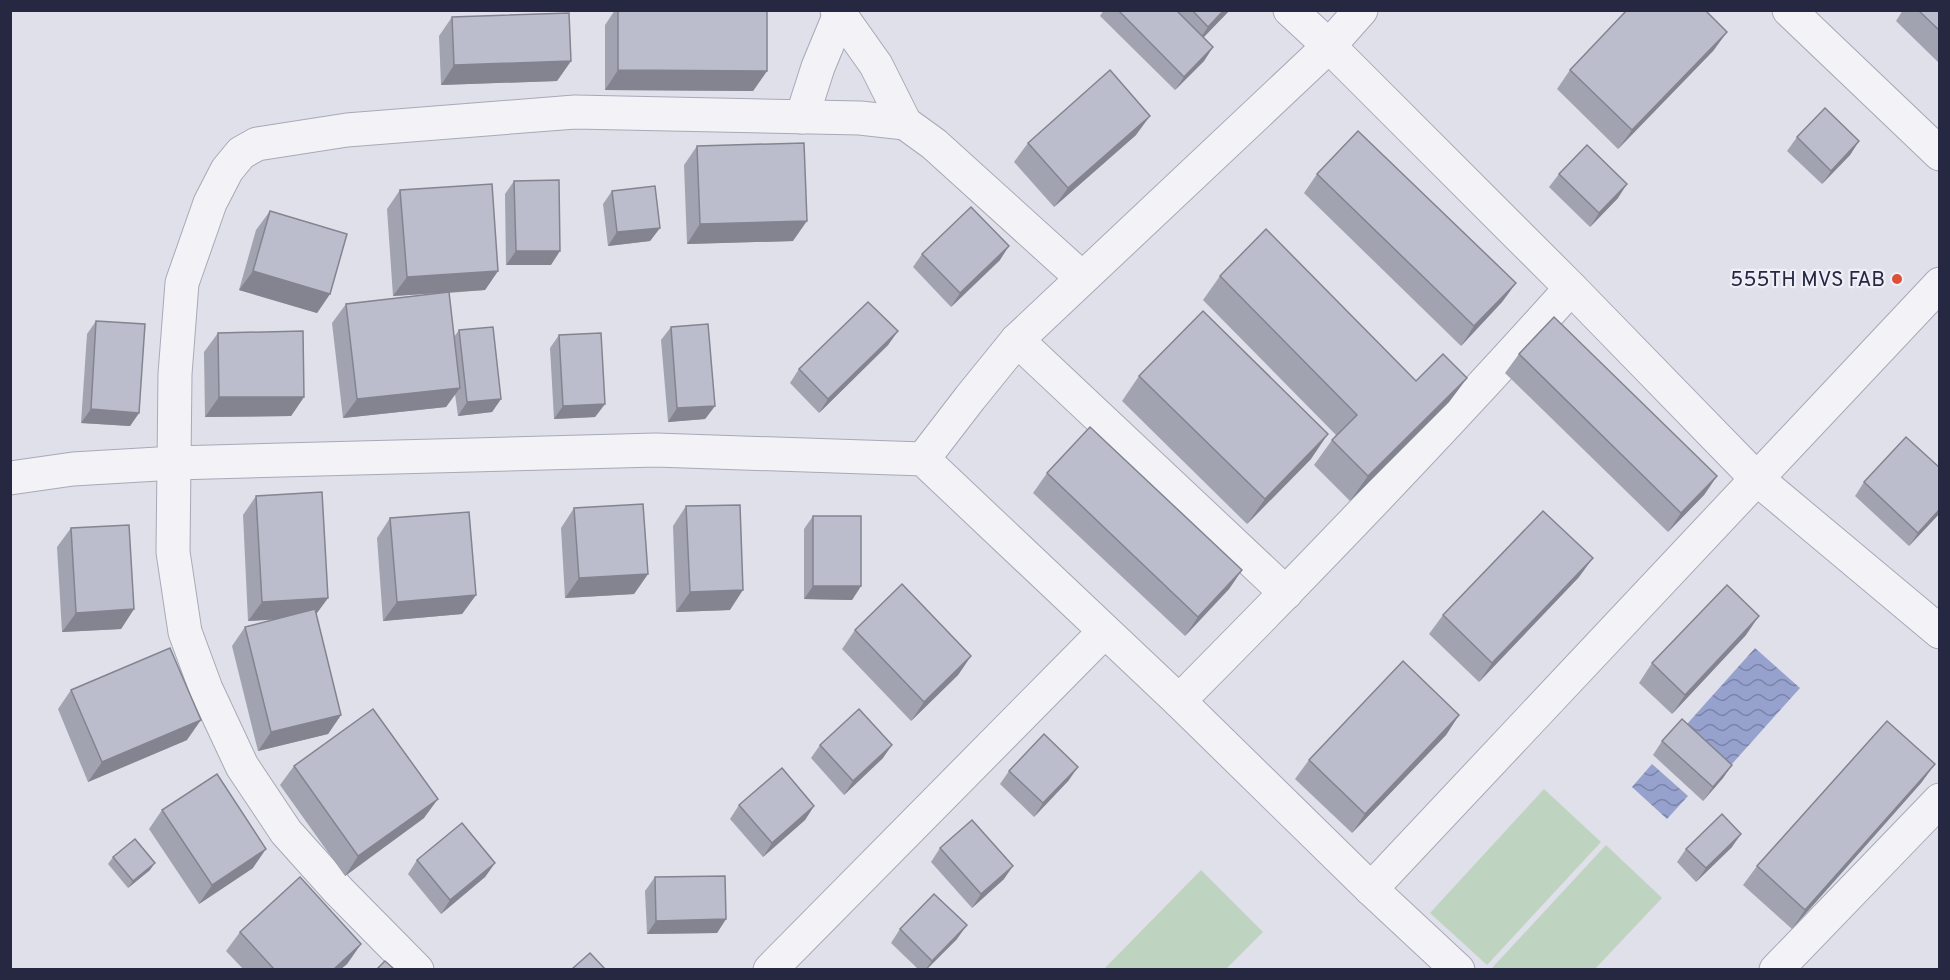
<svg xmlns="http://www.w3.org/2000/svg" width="1950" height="980" viewBox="0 0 1950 980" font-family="Overpass,sans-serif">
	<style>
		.pitch { fill: #bfd4c0 }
		.water { fill: url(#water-waves) }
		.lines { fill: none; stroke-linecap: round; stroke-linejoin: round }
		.minor-casing { stroke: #a8a9b7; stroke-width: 35 }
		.minor { stroke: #f2f2f7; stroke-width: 33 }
		.wall { fill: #a1a3b0 }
		.shaded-wall { fill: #838490 }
		.building { fill: #bbbdcd; stroke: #838490; stroke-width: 1.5 }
		.poi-dot { fill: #da5038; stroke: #eeeff7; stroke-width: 2 }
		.labels { text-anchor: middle; stroke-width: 4.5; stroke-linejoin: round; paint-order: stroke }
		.poi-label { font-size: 21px; fill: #262842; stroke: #eeeff7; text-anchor: end }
	</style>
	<defs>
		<pattern id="water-waves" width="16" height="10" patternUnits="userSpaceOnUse" patternTransform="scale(1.5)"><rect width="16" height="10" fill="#96a1cd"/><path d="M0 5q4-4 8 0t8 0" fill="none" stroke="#7a83a8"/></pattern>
	</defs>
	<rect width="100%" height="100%" fill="#dfe0e9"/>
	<g class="pitch">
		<path d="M1544,789L1601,842L1487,965L1430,913Z"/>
		<path d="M1606,845L1662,898L1595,969H1491Z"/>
		<path d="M1201,870L1263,932L1226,969H1104Z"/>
	</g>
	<g class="water">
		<path d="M1755,648L1800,688L1723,774L1679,733Z"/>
		<path d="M1652,764L1688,796L1667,819L1632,787Z"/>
	</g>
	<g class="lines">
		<defs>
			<g id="minor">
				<path d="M837,10L876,65L905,123"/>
				<path d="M1290,10L1329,46L1571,288L1756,478L1940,632"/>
				<path d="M1789,10L1940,154"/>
				<path d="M802,117L818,67L840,14"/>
				<path d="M1017,340L1286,593"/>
				<path d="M923,459L970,398L1017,340L1329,46L1361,10"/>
				<path d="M10,478L73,469L175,463L656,450L923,459L1179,701L1371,889L1458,970"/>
				<path d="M1179,701C1313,566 1444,430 1571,288"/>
				<path d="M1371,889L1940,284"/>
				<path d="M417,970L339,891L286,832L242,766L206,689L185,632L173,552L175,374L182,283L210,203L227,170L241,153L257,144L347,130L575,112L860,118L905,123L934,144L1082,278"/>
				<path d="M770,970L1104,632"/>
				<path d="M1776,970L1940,800"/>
			</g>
		</defs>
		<use href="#minor" class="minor-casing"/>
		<use href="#minor" class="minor"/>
	</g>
	<g class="wall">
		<path d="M615,10H767V71L753,91L605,90V25Z"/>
		<path d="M1104,10H1230L1203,38L1213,47L1204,61L1175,90L1100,16Z"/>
		<path d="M1903,10H1940V64L1896,21Z"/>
		<path d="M452,17L571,61L557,81L441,85L439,36Z"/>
		<path d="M1727,32L1713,51L1618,149L1557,89L1570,70Z"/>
		<path d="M1136,135L1054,207L1014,162L1028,143Z"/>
		<path d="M1797,137L1859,141L1850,155L1822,184L1787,151Z"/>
		<path d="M697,146L793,241L687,244L684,165Z"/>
		<path d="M1317,174L1516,283L1502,302L1461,346L1304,193Z"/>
		<path d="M1559,174L1618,198L1590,227L1549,187Z"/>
		<path d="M514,181L551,265H506L505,194Z"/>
		<path d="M400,190L498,271L485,290L449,293L454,337L459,330L501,399L492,412L458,416L455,394L446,407L343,418L332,323L346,304L439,293L393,296L387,209Z"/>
		<path d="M612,191L660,228L650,241L608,246L603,204Z"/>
		<path d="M270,211L330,294L317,313L239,290L256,230Z"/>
		<path d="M922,254L1000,260L951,307L913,267Z"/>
		<path d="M1220,276L1416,381L1467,378L1449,402L1350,501L1314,465L1332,440L1336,435L1203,300Z"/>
		<path d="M96,321L139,413L130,426L81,423L87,334Z"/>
		<path d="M671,327L715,406L705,419L668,422L661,340Z"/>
		<path d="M898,331L888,345L819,413L790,383L799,369Z"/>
		<path d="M218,333L304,397L291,416L205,417L204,352Z"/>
		<path d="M559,335L605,404L595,417L554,419L550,348Z"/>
		<path d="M1519,354L1717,476L1704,495L1668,532L1505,373Z"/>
		<path d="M1139,376L1311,459L1247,524L1122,401Z"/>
		<path d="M1047,473L1242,570L1229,589L1185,636L1033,493Z"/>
		<path d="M1864,482L1940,513L1909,546L1855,496Z"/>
		<path d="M256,496L328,598L316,614L341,715L328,734L258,751L232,646L245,627L275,619L248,621L243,515Z"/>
		<path d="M686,506L730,610L676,612L673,526Z"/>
		<path d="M574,508L648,574L634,594L565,598L561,528Z"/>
		<path d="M813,516L861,586L852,600L804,599V529Z"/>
		<path d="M390,518L476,595L462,614L383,621L377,538Z"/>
		<path d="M71,528L134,609L121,629L62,632L57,547Z"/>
		<path d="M1579,577L1479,682L1429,634L1443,615Z"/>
		<path d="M855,630L971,656L958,675L911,721L842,649Z"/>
		<path d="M1746,635L1672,714L1639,683L1652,663Z"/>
		<path d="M71,690L187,740L88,782L58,709Z"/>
		<path d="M1459,715L1446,735L1352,833L1295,779L1309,760Z"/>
		<path d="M1662,741L1732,765L1723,778L1703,801L1653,755Z"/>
		<path d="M820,745L883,758L844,795L811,758Z"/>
		<path d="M1935,764L1921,783L1792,929L1743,885L1757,866Z"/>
		<path d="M294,766L424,818L345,876L280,785Z"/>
		<path d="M1009,771L1069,780L1034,817L1000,784Z"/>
		<path d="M739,805L814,806L805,820L763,857L730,819Z"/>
		<path d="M162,810L253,868L199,904L149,829Z"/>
		<path d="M1732,847L1696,882L1677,862L1686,849Z"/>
		<path d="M940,848L1004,879L972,908L931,862Z"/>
		<path d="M113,857L150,870L128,888L108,864Z"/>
		<path d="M417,860L495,863L485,877L441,914L408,874Z"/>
		<path d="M655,877L726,919L717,933L647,934L645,891Z"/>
		<path d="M900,929L957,939L927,969H918L891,943Z"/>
		<path d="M240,932L361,944L347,964L341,969H243L226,951Z"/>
	</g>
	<g class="shaded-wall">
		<path d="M1224,10H1230L1195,46L1208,27Z"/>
		<path d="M1727,32L1713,51L1618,149L1632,130Z"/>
		<path d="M1213,47L1204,61L1175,90L1184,77Z"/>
		<path d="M571,61L557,81L441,85L454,65Z"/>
		<path d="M618,70L767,71L753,91L605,90Z"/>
		<path d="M1150,116L1136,135L1054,207L1068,188Z"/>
		<path d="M1859,141L1850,155L1822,184L1831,171Z"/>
		<path d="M1627,184L1618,198L1590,227L1599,213Z"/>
		<path d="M807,221L793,241L687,244L700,224Z"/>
		<path d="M660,228L650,241L608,246L617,232Z"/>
		<path d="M1009,246L1000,260L951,307L960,293Z"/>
		<path d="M516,251H560L551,265H506Z"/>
		<path d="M253,271L330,294L317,313L239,290Z"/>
		<path d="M498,271L485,290L393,296L407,277Z"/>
		<path d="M1516,283L1502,302L1461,346L1474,326Z"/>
		<path d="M898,331L888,345L819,413L828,399Z"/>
		<path d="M1467,378L1449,402L1350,501L1368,476Z"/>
		<path d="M460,388L446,407L343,418L357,399Z"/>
		<path d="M219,397H304L291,416L205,417Z"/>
		<path d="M501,399L492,412L458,416L467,402Z"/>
		<path d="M605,404L595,417L554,419L563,406Z"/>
		<path d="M715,406L705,419L668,422L677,408Z"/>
		<path d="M91,409L139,413L130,426L81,423Z"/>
		<path d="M1328,434L1311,459L1247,524L1265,499Z"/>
		<path d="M1717,476L1704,495L1668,532L1681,513Z"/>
		<path d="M1940,509V513L1909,546L1918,533Z"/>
		<path d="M1593,558L1579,577L1479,682L1492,663Z"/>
		<path d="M1242,570L1229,589L1185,636L1198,617Z"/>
		<path d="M648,574L634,594L565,598L579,578Z"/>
		<path d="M813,586H861L852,600L804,599Z"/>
		<path d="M743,590L730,610L676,612L690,592Z"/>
		<path d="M476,595L462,614L383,621L397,602Z"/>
		<path d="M328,598L314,617L248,621L262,602Z"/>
		<path d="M134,609L121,629L62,632L76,613Z"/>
		<path d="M1759,616L1746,635L1672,714L1685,695Z"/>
		<path d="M971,656L958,675L911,721L924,702Z"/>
		<path d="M341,715L328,734L258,751L271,732Z"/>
		<path d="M1459,715L1446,735L1352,833L1365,814Z"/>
		<path d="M201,720L187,740L88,782L102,762Z"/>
		<path d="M892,745L883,758L844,795L853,781Z"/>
		<path d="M1935,764L1921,783L1792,929L1805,910Z"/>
		<path d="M1732,765L1723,778L1703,801L1713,787Z"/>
		<path d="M1078,767L1069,780L1034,817L1043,803Z"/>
		<path d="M438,799L424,818L345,876L358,856Z"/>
		<path d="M814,806L805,820L763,857L772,843Z"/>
		<path d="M1741,834L1732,847L1696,882L1706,868Z"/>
		<path d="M266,849L253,868L199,904L212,885Z"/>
		<path d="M155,863L150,870L128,888L133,881Z"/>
		<path d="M495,863L485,877L441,914L450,900Z"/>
		<path d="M1013,866L1004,879L972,908L981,894Z"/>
		<path d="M726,919L717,933L647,934L656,921Z"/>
		<path d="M967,925L957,939L927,969H926L932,961Z"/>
		<path d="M361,944L347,964L341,969H334Z"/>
	</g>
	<g class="building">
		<path d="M618,10H767V71L618,70Z"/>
		<path d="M1118,10H1176L1213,47L1184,77Z"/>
		<path d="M1192,10H1224L1208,27Z"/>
		<path d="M1627,10H1705L1727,32L1632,130L1570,70Z"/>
		<path d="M1918,10H1940V31Z"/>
		<path d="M569,13L571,61L454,65L452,17Z"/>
		<path d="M1110,70L1150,116L1068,188L1028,143Z"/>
		<path d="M1825,108L1859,141L1831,171L1797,137Z"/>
		<path d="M1358,131L1516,283L1474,326L1317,174Z"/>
		<path d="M804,143L807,221L700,224L697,146Z"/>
		<path d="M1587,145L1627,184L1599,213L1559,174Z"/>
		<path d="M559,180L560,251H516L514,181Z"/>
		<path d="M492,184L498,271L407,277L400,190Z"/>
		<path d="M655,186L660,228L617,232L612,191Z"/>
		<path d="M971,207L1009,246L960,293L922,254Z"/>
		<path d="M270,211L347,234L330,294L253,271Z"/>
		<path d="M1266,229L1416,381L1443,354L1467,378L1368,476L1332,440L1357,415L1220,276Z"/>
		<path d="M449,292L460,388L357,399L346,304Z"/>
		<path d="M868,302L898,331L828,399L799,369Z"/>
		<path d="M1203,311L1328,434L1265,499L1139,376Z"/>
		<path d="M1554,317L1717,476L1681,513L1519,354Z"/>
		<path d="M96,321L145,324L139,413L91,409Z"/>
		<path d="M708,324L715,406L677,408L671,327Z"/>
		<path d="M493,327L501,399L467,402L459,330Z"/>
		<path d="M303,331L304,397H219L218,333Z"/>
		<path d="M601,333L605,404L563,406L559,335Z"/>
		<path d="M1090,427L1242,570L1198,617L1047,473Z"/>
		<path d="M1906,437L1940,468V509L1918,533L1864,482Z"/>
		<path d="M322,492L328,598L262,602L256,496Z"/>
		<path d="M643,504L648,574L579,578L574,508Z"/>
		<path d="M740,505L743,590L690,592L686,506Z"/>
		<path d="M1543,511L1593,558L1492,663L1443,615Z"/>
		<path d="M469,512L476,595L397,602L390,518Z"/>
		<rect x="813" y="516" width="48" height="70"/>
		<path d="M129,525L134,609L76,613L71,528Z"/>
		<path d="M902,584L971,656L924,702L855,630Z"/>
		<path d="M1727,585L1759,616L1685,695L1652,663Z"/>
		<path d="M315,609L341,715L271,732L245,627Z"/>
		<path d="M170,648L201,720L102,762L71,690Z"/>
		<path d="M1403,661L1459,715L1365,814L1309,760Z"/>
		<path d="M373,709L438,799L358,856L294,766Z"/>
		<path d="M859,709L892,745L853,781L820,745Z"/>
		<path d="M1682,719L1732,765L1713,787L1662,741Z"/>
		<path d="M1887,721L1935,764L1805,910L1757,866Z"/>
		<path d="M1044,734L1078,767L1043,803L1009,771Z"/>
		<path d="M782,768L814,806L772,843L739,805Z"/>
		<path d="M217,774L266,849L212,885L162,810Z"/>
		<path d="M1722,814L1741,834L1706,868L1686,849Z"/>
		<path d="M972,820L1013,866L981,894L940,848Z"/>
		<path d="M462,823L495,863L450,900L417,860Z"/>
		<path d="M135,839L155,863L133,881L113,857Z"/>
		<path d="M725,876L726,919L656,921L655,877Z"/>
		<path d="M300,877L361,944L334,969H274L240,932Z"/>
		<path d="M934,894L967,925L932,961L900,929Z"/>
		<path d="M590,953L605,969H572Z"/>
		<path d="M385,961L394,969H377Z"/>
	</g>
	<circle class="poi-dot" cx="1897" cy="279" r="6"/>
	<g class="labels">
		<g class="poi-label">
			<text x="1885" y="286">555TH MVS FAB</text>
		</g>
	</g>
	<rect width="1950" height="980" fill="none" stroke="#262842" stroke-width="24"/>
</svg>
